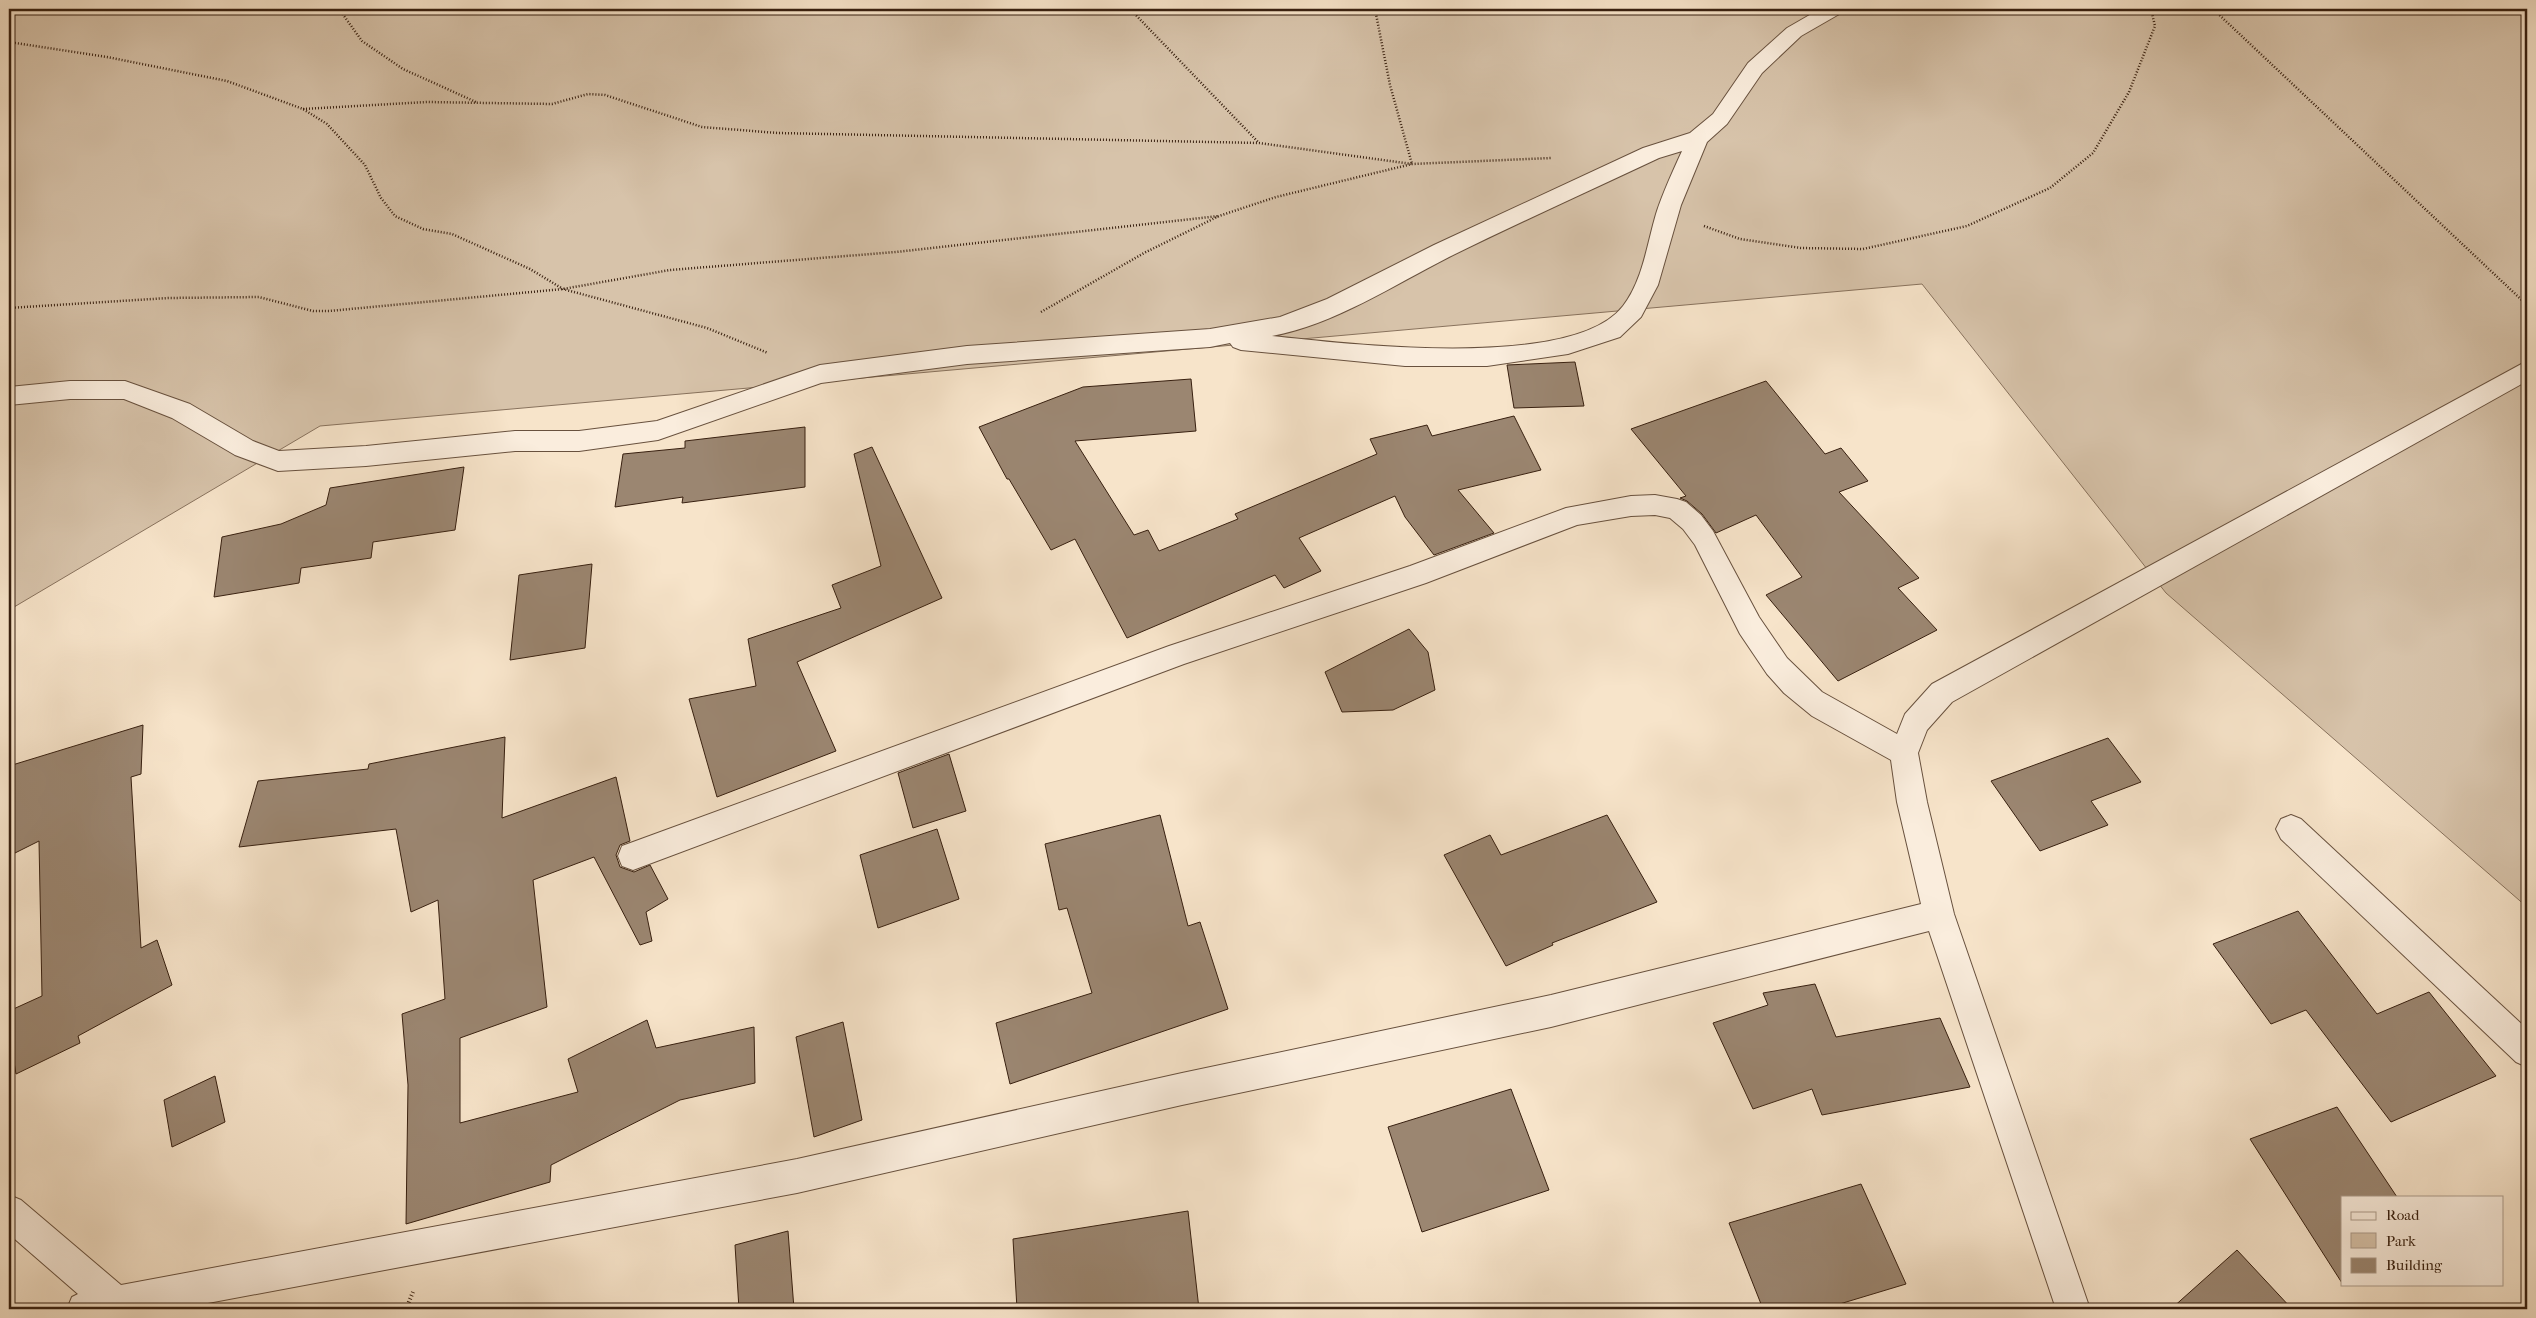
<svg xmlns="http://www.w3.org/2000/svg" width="2536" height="1318" viewBox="0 0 2536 1318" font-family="'IM FELL French Canon',serif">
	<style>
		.green { fill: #d7c3aa; stroke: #88725d }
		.building { fill: #9b8671; stroke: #382010 }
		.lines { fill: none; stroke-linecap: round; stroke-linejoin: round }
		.street-casing { stroke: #68513e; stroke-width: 2 }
		.path-far1 { stroke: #382010; stroke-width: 2.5; stroke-dasharray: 1 2; stroke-linecap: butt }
		.path { stroke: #382010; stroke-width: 4; stroke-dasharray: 1 2.5; stroke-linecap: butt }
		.street { fill: #faeddd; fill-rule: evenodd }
	</style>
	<rect width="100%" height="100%" fill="#f7e4ca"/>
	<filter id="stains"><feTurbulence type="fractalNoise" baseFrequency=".004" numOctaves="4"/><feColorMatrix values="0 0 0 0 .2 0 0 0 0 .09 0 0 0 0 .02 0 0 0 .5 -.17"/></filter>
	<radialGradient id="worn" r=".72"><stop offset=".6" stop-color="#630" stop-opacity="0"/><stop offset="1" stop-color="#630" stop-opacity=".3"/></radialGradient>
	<path class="green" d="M9,9H2527V907L2166,593L1922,284L320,426L9,610Z"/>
	<g class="building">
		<path d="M1575,362L1584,406L1514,408L1507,365Z"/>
		<path d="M1191,379L1196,431L1075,441L1134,535L1148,530L1159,551L1238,519L1235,514L1377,454L1370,439L1427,425L1432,436L1514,416L1541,470L1458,490L1494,533L1434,555L1405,517L1395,496L1299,538L1321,571L1284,588L1275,575L1127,638L1075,539L1051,550L1009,479H1007L979,427L1083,387Z"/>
		<path d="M1766,381L1825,454L1841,448L1868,481L1839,492L1919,578L1898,588L1937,630L1838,681L1766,595L1802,577L1756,515L1716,533L1702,514L1687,501L1680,498L1686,496L1631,429Z"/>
		<path d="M805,427V487L682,503L683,497L615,507L623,454L685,448V441Z"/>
		<path d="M872,447L942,598L797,662L836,751L717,797L689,699L756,686L748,639L841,608L832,585L881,566L854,454Z"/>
		<path d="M464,467L455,530L373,542L371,558L301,568L299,583L214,597L222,537L281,524L326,505L330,488Z"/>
		<path d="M592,564L585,648L510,660L519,575Z"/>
		<path d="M1409,629L1428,652L1435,690L1393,710L1342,712L1325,672Z"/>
		<path d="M143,725L141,774L131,777L141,948L157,940L172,985L78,1036L80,1043L16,1074L9,1031V1011L42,996L39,841L9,856V766Z"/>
		<path d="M505,737L502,818L616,777L630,841L620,845L616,855L620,867L634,872L650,865L668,899L646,912L652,941L640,945L594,857L533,880L547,1007L460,1038V1123L578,1092L568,1059L647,1020L656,1048L754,1027L755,1083L680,1100L551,1165L550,1182L406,1224L408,1085L402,1014L445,999L438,900L411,912L396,829L239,847L258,781L368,769L369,764Z"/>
		<path d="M2108,738L2141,782L2091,801L2108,825L2040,851L1991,781Z"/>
		<path d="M949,754L966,811L913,828L898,773Z"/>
		<path d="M1160,815L1188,926L1200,922L1228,1009L1010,1084L996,1023L1092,993L1067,908L1059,910L1045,844Z"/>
		<path d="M1607,815L1657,902L1552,943L1553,945L1506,966L1444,855L1490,835L1501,855Z"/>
		<path d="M937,829L959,899L878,928L860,855Z"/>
		<path d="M2298,911L2377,1014L2429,992L2496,1076L2391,1122L2306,1010L2271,1024L2213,944Z"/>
		<path d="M1815,984L1836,1037L1940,1018L1970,1087L1822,1115L1812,1089L1753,1109L1713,1023L1768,1005L1763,993Z"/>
		<path d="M843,1022L862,1120L814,1137L796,1037Z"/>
		<path d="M215,1076L225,1122L172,1147L164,1100Z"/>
		<path d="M1511,1089L1549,1190L1422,1232L1388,1127Z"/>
		<path d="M2337,1107L2397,1197H2342V1283L2250,1139Z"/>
		<path d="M1861,1184L1906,1284L1823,1309H1763L1729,1223Z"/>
		<path d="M1188,1211L1199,1309H1017L1013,1239Z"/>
		<path d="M788,1231L794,1309H739L735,1245Z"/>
		<path d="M2237,1250L2292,1309H2171Z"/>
	</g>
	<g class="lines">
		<defs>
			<g id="street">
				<path d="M1820,9H1844L1841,13L1801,36L1762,73L1727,124L1707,142L1681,205L1658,285L1641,317L1620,337L1568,354L1487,366H1405L1241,350L1233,347L1230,343L1210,347L967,364L821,383L658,440L579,451H515L366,466L278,471L235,455L172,418L124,399H70L9,405V387L70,381H125L190,404L253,441L279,451L366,446L515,431H579L657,421L820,365L967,346L1210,329L1280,317L1327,299L1434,245L1643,148L1690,133L1713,114L1748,63L1787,28ZM1682,151C1673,171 1663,192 1656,214C1647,244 1643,280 1623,306C1573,371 1348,344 1272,336C1333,325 1394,285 1449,257C1518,223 1589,191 1659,158Z"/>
				<path d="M2527,361V381L1952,702L1927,730L1918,753L1927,802L1954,914L2090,1309H2056L1929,931L1551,1027L1182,1105L797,1193L176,1309H67L72,1297L78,1294L9,1234V1195L21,1200L121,1285L797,1159L1182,1073L1551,995L1921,904L1897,802L1891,760L1812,716L1784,693L1767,674L1740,634L1695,545L1683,529L1670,518L1655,515L1631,516L1577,525L1426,583L1184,664L633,870L622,866L618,856L622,846L633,842L1169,646L1410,566L1566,508L1631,496L1655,495L1677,499L1686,502L1701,515L1713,531L1759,617L1787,658L1822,692L1897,734L1905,714L1932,684Z"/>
				<path d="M2291,815L2301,819L2527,1029V1067L2516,1062L2281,839L2276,829L2281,819Z"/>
			</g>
		</defs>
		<use href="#street" class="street-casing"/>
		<g class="path-far1">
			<path d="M339,9L362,41L403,69L476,102"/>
			<path d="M1130,9L1259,143"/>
			<path d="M2213,9L2527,305"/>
			<path d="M9,42L107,57L227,81L303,109L327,124L365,165L381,198L395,216L423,229L452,234L530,269L563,289L707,328L768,353"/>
			<path d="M303,109L427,102L552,104L588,94L605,95L702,127L778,133L1259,143L1412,164L1390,85L1375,9"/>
			<path d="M1704,226L1740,239L1801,248L1863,249L1967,226L2050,188L2093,153L2129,92L2155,26L2151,9"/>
			<path d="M9,308L168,298L259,297L313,311H329L563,289L670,270L896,252L1219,216"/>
			<path d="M1041,312L1144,253L1219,216L1276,197L1412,164L1551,158"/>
		</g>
		<path class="path" d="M406,1309L413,1292"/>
		<use href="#street" class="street"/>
	</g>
	<rect width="2536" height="1318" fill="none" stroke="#f7e4ca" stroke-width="30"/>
	<rect x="10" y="10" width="2516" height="1298" fill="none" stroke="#382010" stroke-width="2.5"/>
	<rect x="15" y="15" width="2506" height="1288" fill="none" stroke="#382010"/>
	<rect x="2341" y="1196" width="162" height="90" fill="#faeddd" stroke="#ac9b8b"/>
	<rect x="2351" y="1212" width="25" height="8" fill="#faeddd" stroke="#ac9b8b"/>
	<text x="2386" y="1220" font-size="15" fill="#382010">Road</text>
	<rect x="2351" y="1233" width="25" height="15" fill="#d7c3aa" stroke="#ac9b8b"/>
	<text x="2386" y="1246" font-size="15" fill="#382010">Park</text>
	<rect x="2351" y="1258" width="25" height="15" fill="#9b8671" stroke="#ac9b8b"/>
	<text x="2386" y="1270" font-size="15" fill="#382010">Building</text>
	<rect width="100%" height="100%" filter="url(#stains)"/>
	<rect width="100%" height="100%" fill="url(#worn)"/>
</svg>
